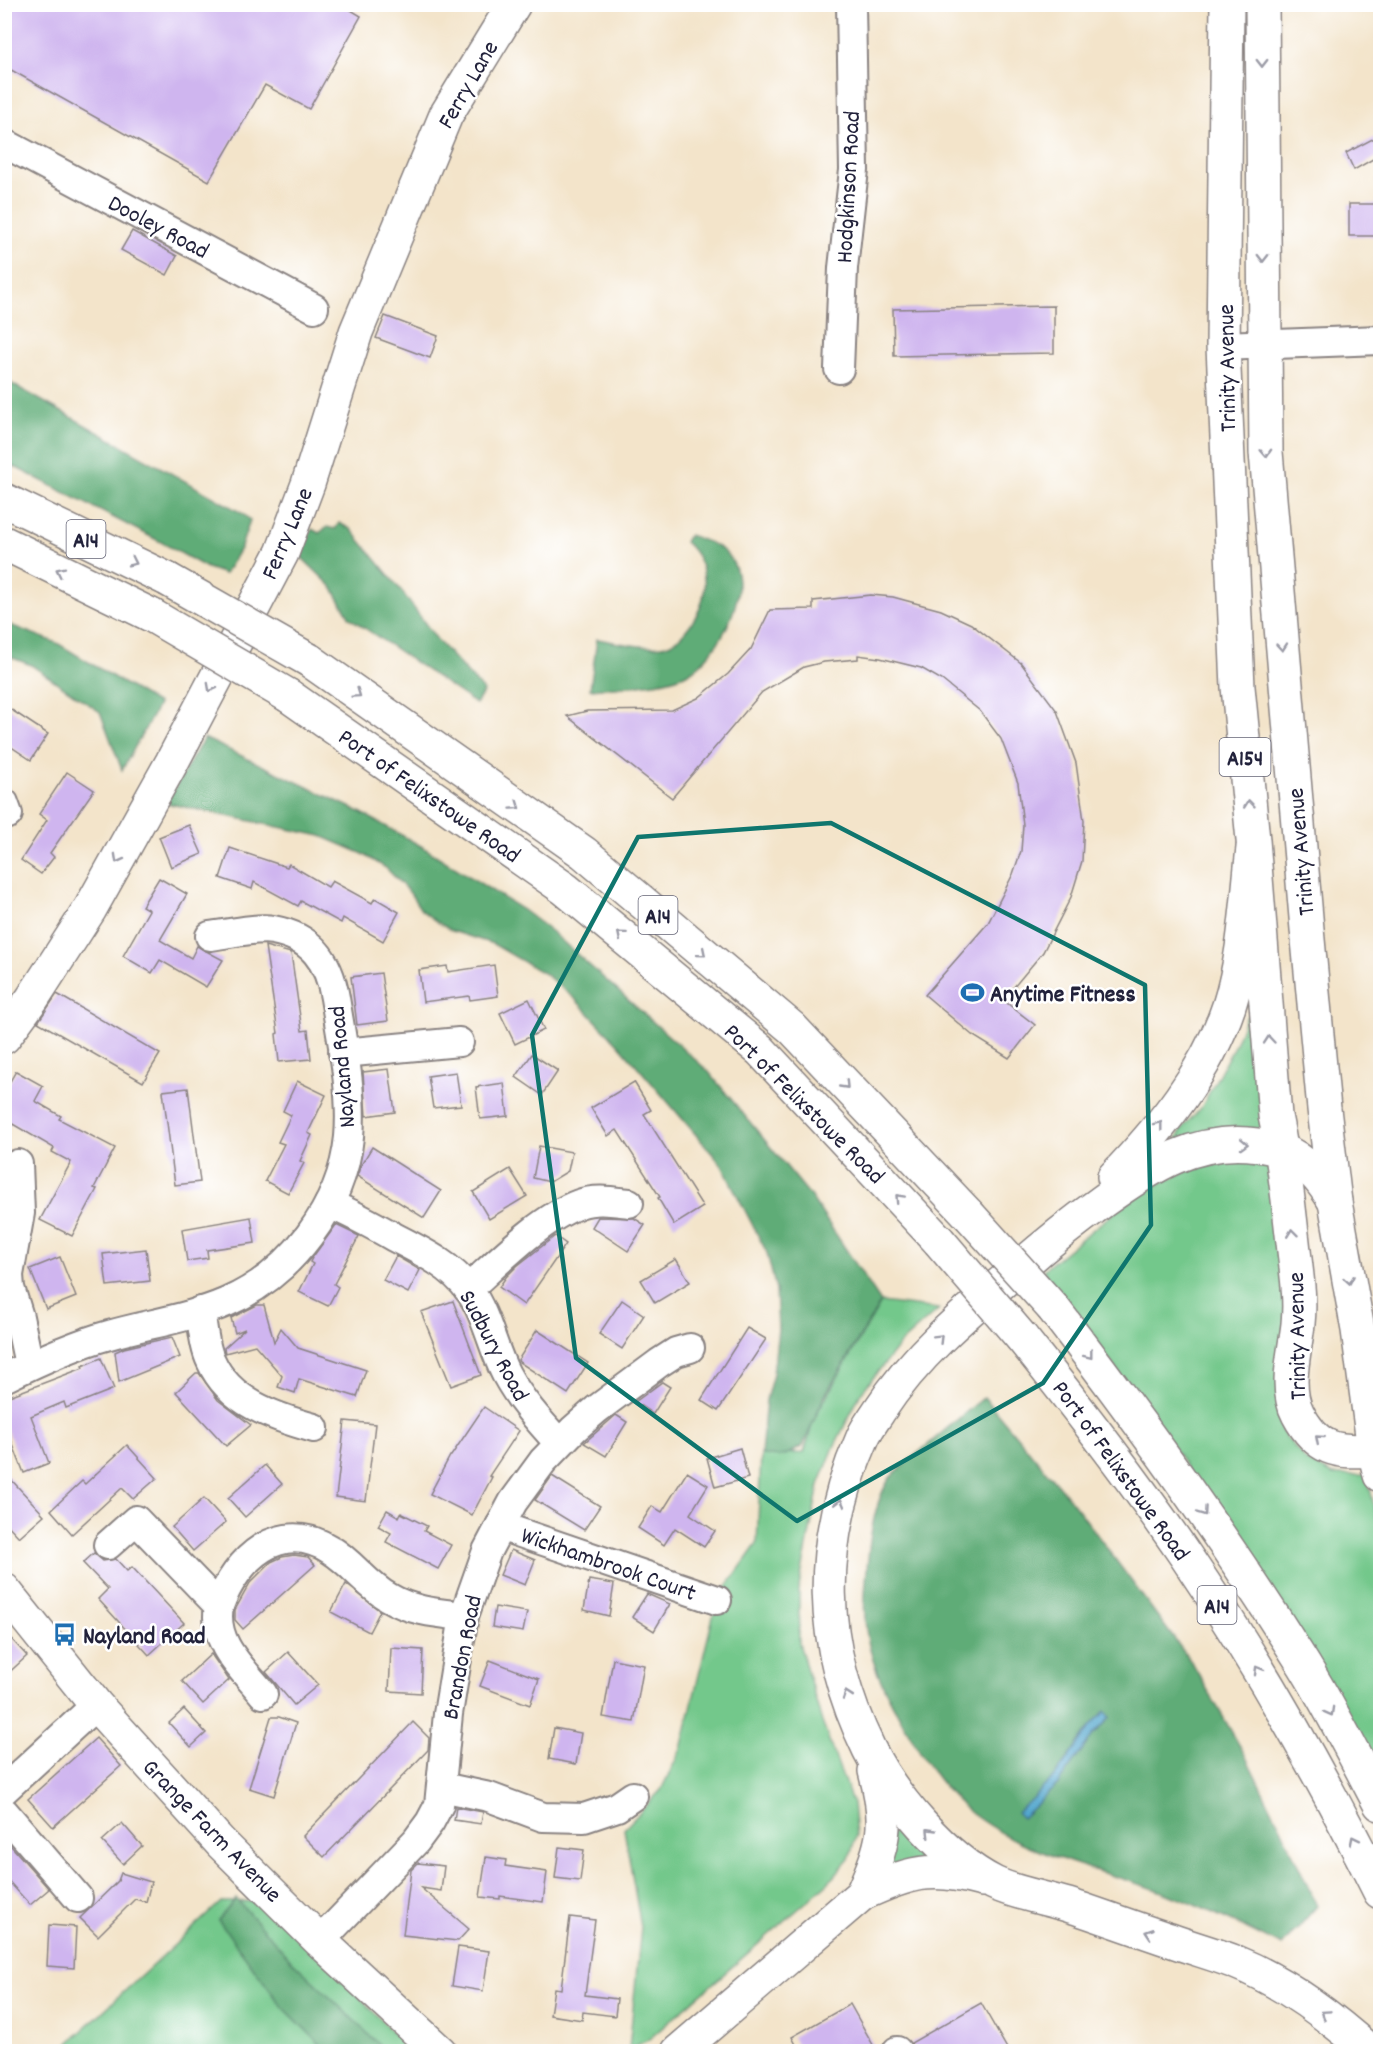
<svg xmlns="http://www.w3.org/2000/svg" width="1385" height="2056" viewBox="0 0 1385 2056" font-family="Dekko,sans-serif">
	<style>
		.green { fill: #73c88b; stroke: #4a7563; stroke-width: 1.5 }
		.forest { fill: #5eac77; stroke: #406759; stroke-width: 1.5; fill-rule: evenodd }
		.water { fill: #52a7ce; stroke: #3a6484; stroke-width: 1.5 }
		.building { fill: #cfb5ef }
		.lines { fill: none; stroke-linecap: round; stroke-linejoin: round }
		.minor-casing { stroke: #8a8382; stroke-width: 32 }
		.tertiary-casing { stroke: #8a8382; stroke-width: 36 }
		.primary-casing { stroke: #8a8382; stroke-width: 36 }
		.trunk-casing { stroke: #8a8382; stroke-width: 36 }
		.minor { stroke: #fff; stroke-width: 28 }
		.tertiary { stroke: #fff; stroke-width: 33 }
		.primary { stroke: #fff; stroke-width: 33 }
		.trunk { stroke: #fff; stroke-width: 33 }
		.trunk-bridge-casing { stroke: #8a8382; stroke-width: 36; stroke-linecap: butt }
		.trunk-bridge { stroke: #fff; stroke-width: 33 }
		.oneway { stroke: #9c9ca7 }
		.marked { fill: none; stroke: #0f766e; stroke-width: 4.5; stroke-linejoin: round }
		.labels { text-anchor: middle; stroke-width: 5; stroke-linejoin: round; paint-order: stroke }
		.shield { fill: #fff; stroke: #646476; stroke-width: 1.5 }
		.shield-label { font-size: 22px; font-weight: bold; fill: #22223b }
		.street-label { font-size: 24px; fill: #22223b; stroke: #fff }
		.poi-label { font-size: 24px; font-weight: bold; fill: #22223b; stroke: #fff; text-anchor: start }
	</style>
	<rect width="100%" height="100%" fill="#fff"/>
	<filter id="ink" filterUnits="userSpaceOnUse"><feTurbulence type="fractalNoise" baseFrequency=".0167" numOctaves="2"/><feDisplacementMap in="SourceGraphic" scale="12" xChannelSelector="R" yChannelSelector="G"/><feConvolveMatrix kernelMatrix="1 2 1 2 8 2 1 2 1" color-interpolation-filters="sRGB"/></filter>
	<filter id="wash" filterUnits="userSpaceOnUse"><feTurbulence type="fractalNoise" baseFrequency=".008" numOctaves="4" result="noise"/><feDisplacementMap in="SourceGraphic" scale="24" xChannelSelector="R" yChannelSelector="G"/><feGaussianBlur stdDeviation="1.35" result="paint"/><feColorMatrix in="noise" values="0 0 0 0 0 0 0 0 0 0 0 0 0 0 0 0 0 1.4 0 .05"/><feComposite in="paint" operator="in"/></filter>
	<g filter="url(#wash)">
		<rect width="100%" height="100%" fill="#f3e4ca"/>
		<g class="green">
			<path d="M1255,1011L1270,1134L1176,1139L1184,1126L1201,1108L1235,1044L1246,1017Z"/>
			<path d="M1254,1160L1274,1165L1288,1299L1278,1397L1281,1430L1305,1460L1333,1475H1367L1380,1532V1783L1177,1453L1043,1270C1090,1233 1144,1180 1203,1167C1219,1163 1237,1162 1254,1160Z"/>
			<path d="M881,1302L939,1309L900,1344L861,1393L834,1447L819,1485L799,1587V1643L822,1722L853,1804L856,1836L849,1859L828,1883L803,1905L648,2040L629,2049L641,1927L624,1829L661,1790L681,1749L717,1600L757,1544L761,1454L804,1453L814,1418Z"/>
			<path d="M895,1811L937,1859L884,1873Z"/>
			<path d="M271,1901L410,2051L59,2052L221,1902Z"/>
		</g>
		<g class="forest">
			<path d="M5,380L242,513L250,520L241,547L225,574L207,568L161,542L5,462Z"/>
			<path d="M339,523L351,529L400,589L438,641L484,691L476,704L350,618L332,587L298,554L312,529L319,533L327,527L335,529Z"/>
			<path d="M689,535C705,541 723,545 732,561C752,593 719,654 690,672C668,686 617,686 590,689L597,639C616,642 648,650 666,645C678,641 683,634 690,625C710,599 710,564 685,542Z"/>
			<path d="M5,623L57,643L158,704L154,713L122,770L100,712L31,665L5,655Z"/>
			<path d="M204,738L360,812L421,846L523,910L552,932L708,1071L809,1194L881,1302L824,1397L803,1446C788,1455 777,1460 761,1454L766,1400L773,1374L778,1329L776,1290L767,1253L721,1164L619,1045L575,999L545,974L493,944L452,931L437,922L421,910L410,893L386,868L363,854L321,836L166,803Z"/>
			<path d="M984,1397L1078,1509L1192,1663L1244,1753L1281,1828L1317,1906L1282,1946C1241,1925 1200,1906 1157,1890C1092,1868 1020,1853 966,1809C938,1785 920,1753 902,1721C878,1681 861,1641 865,1593C868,1557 870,1505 892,1475ZM1105,1711L1110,1718L1092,1736L1058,1784L1022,1818L1057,1773L1087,1731Z"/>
			<path d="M236,1899L294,1963L386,2051H327L281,2005L218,1920Z"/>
		</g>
		<path class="water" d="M1105,1711L1110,1718L1092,1736L1058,1784L1022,1818L1017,1813L1057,1774L1087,1731Z"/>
		<g id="blocks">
			<g class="building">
				<path d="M4,4H341L361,16L309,109L265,85L209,181L4,66Z"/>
				<path d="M1380,135V155L1354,170L1346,153Z"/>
				<rect x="1349" y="204" width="31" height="32"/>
				<path d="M132,231L177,256L167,275L121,250Z"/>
				<path d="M1054,306V353L894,356L893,309Z"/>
				<path d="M385,316L438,336L430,358L376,338Z"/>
				<path d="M871,595L893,597L941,610L971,624L1021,663L1057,711L1076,763L1084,821L1082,861L1071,897L1043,952L1003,1000L1035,1025L1009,1058L972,1035L925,995L988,923L1013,874L1021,851L1023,825L1018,783L1001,739L980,711L942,680L921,668L880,658L858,655V659L824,662L804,667L762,692L672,798L567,716L587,711L672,710L698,698L728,674L751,649L770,610L813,609V601Z"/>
				<path d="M4,705L48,734L31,760L4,742Z"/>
				<path d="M67,772L94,790L50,853L54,857L41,874L21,860L47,820L39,814Z"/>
				<path d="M189,825L202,854L171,867L159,837Z"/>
				<path d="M230,848L287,867L289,864L328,887L332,881L372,903L375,898L399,912L383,941L343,918L341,923L301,901L298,906L254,882L252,889L220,878Z"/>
				<path d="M159,878L187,894L160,940L191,958L197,946L223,960L206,987L160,960L152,973L123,956L149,910L142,906Z"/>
				<path d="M265,946L291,953L302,1031L308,1030L311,1059L279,1062L276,1034L278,1033Z"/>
				<path d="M494,965L498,996L470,1000L469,996L423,1002L419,970L447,966L448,972Z"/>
				<path d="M381,973L388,1021L357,1025L351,977Z"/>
				<path d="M57,994L160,1054L143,1082L38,1022Z"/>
				<path d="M529,999L544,1030L515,1044L500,1013Z"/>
				<path d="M532,1054L558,1071L542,1095L516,1077Z"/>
				<path d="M389,1069L395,1112L366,1116L363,1072Z"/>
				<path d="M16,1071L43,1086L35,1101L61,1116L59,1119L115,1148L94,1188L97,1189L72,1236L40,1220L71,1162L52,1152L54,1148L4,1119V1092Z"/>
				<path d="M456,1072L461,1105L433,1108L428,1076Z"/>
				<path d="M297,1081L326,1095L308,1133L312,1135L300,1161L304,1163L288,1193L265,1181L284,1144L278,1142L291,1115L283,1111Z"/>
				<path d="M634,1082L651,1110L644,1114L703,1207L674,1225L658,1198L660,1197L617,1130L608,1136L591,1108Z"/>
				<path d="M504,1083L508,1116L480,1119L476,1087Z"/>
				<path d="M188,1088L200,1182L175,1185L163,1091Z"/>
				<path d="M539,1146L572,1152L568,1171L550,1182L533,1178Z"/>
				<path d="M372,1147L441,1191L424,1218L357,1176L361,1165Z"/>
				<path d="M510,1169L527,1196L489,1219L473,1192Z"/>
				<path d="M251,1217L255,1243L207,1250L208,1258L187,1261L182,1229Z"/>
				<path d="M598,1217L634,1218L645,1225L628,1251L592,1227Z"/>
				<path d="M336,1225L359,1236L334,1284L338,1287L328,1306L299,1292L313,1264L310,1262L312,1258Z"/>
				<path d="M555,1236L566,1244L524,1305L499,1287L506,1277L517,1266Z"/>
				<path d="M146,1249L150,1281L107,1286L103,1254Z"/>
				<path d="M396,1256L420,1270L408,1293L383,1280Z"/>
				<path d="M60,1257L76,1297L46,1309L30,1269Z"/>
				<path d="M676,1259L690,1282L655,1303L641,1280Z"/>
				<path d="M622,1300L644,1315L622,1349L599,1334Z"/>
				<path d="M453,1301L481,1375L451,1386L421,1312Z"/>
				<path d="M257,1305H264L274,1342L281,1328L298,1348L366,1370L357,1397L299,1379L295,1393L278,1387L282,1376L255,1345L225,1353L224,1348L245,1329L235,1333L231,1318Z"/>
				<path d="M747,1328L766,1339L718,1411L701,1400Z"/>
				<path d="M537,1330L588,1363L568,1394L519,1362L518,1360Z"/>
				<path d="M172,1337L180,1357L119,1382L115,1352L124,1348Z"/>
				<path d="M101,1358L114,1389L66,1408L64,1402L31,1416L49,1463L24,1473L4,1422V1398L83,1368L82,1366Z"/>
				<path d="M196,1373H199L218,1400L251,1425L226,1446L176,1392Z"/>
				<path d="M662,1382L670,1387L653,1414L635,1402Z"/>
				<path d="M484,1407L519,1431L489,1476L492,1477L472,1515L430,1494L450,1456H451Z"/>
				<path d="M616,1415L627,1422L606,1456L584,1443Z"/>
				<path d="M345,1421L375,1424L366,1501L336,1497Z"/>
				<path d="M127,1445L157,1478L133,1499L122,1488L72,1534L51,1510L82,1481L85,1484Z"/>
				<path d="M740,1448L748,1478L715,1487L707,1458Z"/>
				<path d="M265,1465L282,1484L245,1517L228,1498Z"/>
				<path d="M4,1472L44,1515L19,1537L4,1521Z"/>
				<path d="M687,1472L708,1485L690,1514L715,1531L704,1547L675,1528L664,1545L638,1528L652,1506L662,1512Z"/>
				<path d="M552,1476L600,1506L584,1530L535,1500Z"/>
				<path d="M204,1498L226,1522L193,1551L172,1527Z"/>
				<path d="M387,1510L399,1517L401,1513L427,1526L424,1531L451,1545L438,1569L386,1542L391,1533L378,1526Z"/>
				<path d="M511,1550L535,1560L525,1585L500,1575Z"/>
				<path d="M94,1553L103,1561L116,1559L127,1571L132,1567L184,1623L149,1655L98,1599L108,1589L83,1563Z"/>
				<path d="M294,1555L308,1557L315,1565L243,1629L235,1620V1610L250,1583L271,1562L282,1557Z"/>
				<path d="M589,1580L614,1584L609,1616L584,1610Z"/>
				<path d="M346,1584L380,1611L369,1632L331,1612Z"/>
				<path d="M647,1594L670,1604L654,1631L632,1617Z"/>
				<path d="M495,1607L527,1612L523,1632L492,1627Z"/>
				<path d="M4,1631L27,1656L4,1677Z"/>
				<path d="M391,1648L423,1650L421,1693L389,1691Z"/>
				<path d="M288,1652L318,1685L294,1705L266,1672Z"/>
				<path d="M211,1654L229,1680L203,1704L182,1681Z"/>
				<path d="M613,1659L644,1665L634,1722L603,1717Z"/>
				<path d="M490,1660L539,1679L530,1705L480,1686Z"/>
				<path d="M184,1709L206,1733L191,1747L169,1723Z"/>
				<path d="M271,1717H279L296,1723L274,1796L249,1788Z"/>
				<path d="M413,1722L429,1738L428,1750L324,1857L303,1836Z"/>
				<path d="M554,1728L581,1733L576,1764L549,1759Z"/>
				<path d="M96,1738L121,1766L53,1827L28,1799Z"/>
				<path d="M456,1807L483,1812L481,1824L454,1820Z"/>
				<path d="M122,1823L142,1846L123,1864L102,1841Z"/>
				<path d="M4,1838L49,1889L30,1905L4,1876Z"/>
				<path d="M559,1847L584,1850L580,1881L555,1878Z"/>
				<path d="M486,1857L506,1860L505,1866L547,1872L543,1902L500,1896V1899L480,1897Z"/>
				<path d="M418,1863L444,1866L441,1891L421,1888L469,1929L458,1941L403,1935L411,1870Z"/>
				<path d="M121,1873L151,1882L146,1902L135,1899L98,1936L80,1918L118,1881Z"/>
				<path d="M570,1917L595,1920L585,1995L617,1999L615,2016L583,2012L582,2020L550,2015L554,1988L561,1989Z"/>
				<path d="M49,1925L76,1927L74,1968L47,1966Z"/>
				<path d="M458,1947L489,1951L483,1991L452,1986Z"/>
				<path d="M981,2003L1009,2052H914L911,2043Z"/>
				<path d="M850,2004L877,2052H800L792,2037Z"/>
			</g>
		</g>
	</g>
	<g filter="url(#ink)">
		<use href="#blocks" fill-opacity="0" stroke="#8a8382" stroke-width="1.5"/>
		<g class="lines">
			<defs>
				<g id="minor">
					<path d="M4,143L314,308"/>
					<path d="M1223,346L1380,340"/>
					<path d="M839,369L843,268L854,170L851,4"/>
					<path d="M4,803L8,814"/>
					<path d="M343,1053L459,1042"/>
					<path d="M18,1164L20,1213L9,1275L10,1288L19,1317L29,1365"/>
					<path d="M329,1204C351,1213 373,1225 394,1237C421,1251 451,1265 469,1290C487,1315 492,1347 506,1374C520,1400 539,1421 559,1443"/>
					<path d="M468,1289C498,1262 541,1218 579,1204C595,1198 612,1201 629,1203"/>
					<path d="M200,1311C203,1327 204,1347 211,1361C229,1402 274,1417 314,1428"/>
					<path d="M4,1378C38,1361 73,1345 109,1335C148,1324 190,1318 227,1302C291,1274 342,1207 349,1137C353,1093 342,1041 335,998C329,961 312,937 273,930C258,927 226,934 210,936"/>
					<path d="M500,1526L717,1600"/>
					<path d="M108,1545L136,1520L219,1606C212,1643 242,1668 263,1694"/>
					<path d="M219,1606C236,1559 280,1517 331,1550C352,1563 367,1585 388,1597C411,1611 437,1613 464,1616"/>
					<path d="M442,1787L489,1797L543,1817L584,1818L617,1807L633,1796"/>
					<path d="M4,1790L96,1705"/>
					<path d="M4,1812L78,1898"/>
					<path d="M320,1941L416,1841L430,1822L439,1805L448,1714L464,1616L487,1551L513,1502L543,1461L574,1429L597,1409L659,1363L676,1352L690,1348"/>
					<path d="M897,2051V2052"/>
				</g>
				<g id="tertiary">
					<path d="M4,1037L32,999L90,909L172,762L282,553L308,484L356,332L446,115L514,4"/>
					<path d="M4,1590L96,1705L221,1843L320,1941L440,2052"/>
				</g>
				<path id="primary" d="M1227,4L1223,346L1238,687L1253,840L1275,1116C1284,1157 1288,1200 1293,1242C1296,1270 1301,1297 1298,1324C1295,1352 1284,1388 1298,1414C1317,1450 1336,1453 1374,1450L1358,1330L1335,1202L1324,1109L1307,929L1266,452L1262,4"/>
				<g id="trunk">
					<path d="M4,500L167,579"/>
					<path d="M4,543L151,615"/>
					<path d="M309,660L584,853L792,1028L969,1215"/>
					<path d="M289,696L565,889L760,1050L939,1241"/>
					<path d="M1114,1177C1161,1128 1207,1072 1229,1006C1245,956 1247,900 1253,848"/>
					<path d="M1335,1202C1323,1181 1304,1158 1281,1150C1274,1147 1265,1147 1258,1145C1197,1136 1150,1167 1103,1201C1074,1222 1046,1244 1019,1268C968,1311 916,1354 879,1411C874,1419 867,1428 863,1437C816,1543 818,1645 869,1749C893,1798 945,1858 994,1883C1014,1893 1046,1898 1068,1905C1102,1916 1136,1929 1170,1940C1192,1948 1214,1954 1235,1962C1285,1982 1330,2016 1370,2052"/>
					<path d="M1053,1308C1140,1421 1223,1536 1299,1657C1329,1704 1354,1755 1380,1804"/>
					<path d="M1022,1338C1078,1408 1134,1480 1185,1555C1257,1661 1323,1778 1380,1892"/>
					<path d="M1374,1450L1380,1475"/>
					<path d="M862,1894C884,1843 890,1826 875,1771"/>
					<path d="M678,2052L862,1894C908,1873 931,1865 982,1880"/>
				</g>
			</defs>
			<use href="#minor" class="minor-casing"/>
			<use href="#tertiary" class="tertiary-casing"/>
			<use href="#primary" class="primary-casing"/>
			<use href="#trunk" class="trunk-casing"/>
			<use href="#minor" class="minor"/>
			<use href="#tertiary" class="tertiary"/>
			<use href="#primary" class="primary"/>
			<use href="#trunk" class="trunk"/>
			<defs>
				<g id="trunk-bridge">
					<path d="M167,579L309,660"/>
					<path d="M151,615L289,696"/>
					<path d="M969,1215L1053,1308"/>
					<path d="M939,1241L1022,1338"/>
				</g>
			</defs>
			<use href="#trunk-bridge" class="trunk-bridge-casing"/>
			<use href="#trunk-bridge" class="trunk-bridge"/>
		</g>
		<defs><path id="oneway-chevron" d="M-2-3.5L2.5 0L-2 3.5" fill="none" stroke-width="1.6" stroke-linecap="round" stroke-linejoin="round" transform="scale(1.5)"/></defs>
		<g class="oneway">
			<use href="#oneway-chevron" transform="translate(1262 63) rotate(90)"/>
			<use href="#oneway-chevron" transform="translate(1263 258) rotate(90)"/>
			<use href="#oneway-chevron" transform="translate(1266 453) rotate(87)"/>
			<use href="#oneway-chevron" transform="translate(133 562) rotate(26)"/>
			<use href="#oneway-chevron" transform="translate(60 571) rotate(-154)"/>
			<use href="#oneway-chevron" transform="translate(1282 647) rotate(85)"/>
			<use href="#oneway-chevron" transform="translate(211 688) rotate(118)"/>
			<use href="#oneway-chevron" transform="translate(357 694) rotate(35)"/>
			<use href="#oneway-chevron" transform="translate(1249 804) rotate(-96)"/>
			<use href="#oneway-chevron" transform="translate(516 806) rotate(35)"/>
			<use href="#oneway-chevron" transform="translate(118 859) rotate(119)"/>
			<use href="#oneway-chevron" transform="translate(621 935) rotate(-140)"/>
			<use href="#oneway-chevron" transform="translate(702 953) rotate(40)"/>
			<use href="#oneway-chevron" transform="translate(1269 1040) rotate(-95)"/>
			<use href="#oneway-chevron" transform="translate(845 1085) rotate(46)"/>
			<use href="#oneway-chevron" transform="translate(1159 1125) rotate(-52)"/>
			<use href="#oneway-chevron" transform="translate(1244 1144) rotate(2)"/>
			<use href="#oneway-chevron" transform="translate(899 1198) rotate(-133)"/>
			<use href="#oneway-chevron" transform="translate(1292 1233) rotate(-97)"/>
			<use href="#oneway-chevron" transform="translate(1349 1280) rotate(80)"/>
			<use href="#oneway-chevron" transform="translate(939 1338) rotate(-45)"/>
			<use href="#oneway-chevron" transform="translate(1089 1355) rotate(52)"/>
			<use href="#oneway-chevron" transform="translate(1319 1439) rotate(-139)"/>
			<use href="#oneway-chevron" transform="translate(840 1503) rotate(-76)"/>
			<use href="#oneway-chevron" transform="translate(1203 1512) rotate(55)"/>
			<use href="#oneway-chevron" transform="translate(1258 1670) rotate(-120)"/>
			<use href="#oneway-chevron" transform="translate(847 1695) rotate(-109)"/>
			<use href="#oneway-chevron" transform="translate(1330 1712) rotate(61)"/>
			<use href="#oneway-chevron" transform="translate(930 1832) rotate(-134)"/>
			<use href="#oneway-chevron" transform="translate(1354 1840) rotate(-117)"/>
			<use href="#oneway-chevron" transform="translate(1149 1933) rotate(-161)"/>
			<use href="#oneway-chevron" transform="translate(1325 2014) rotate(-146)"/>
		</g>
	</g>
	<path class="marked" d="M831,823L1145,985L1151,1225L1043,1383L797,1521L576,1358L532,1035L638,837Z"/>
	<defs>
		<symbol id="stadium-bare" viewBox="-9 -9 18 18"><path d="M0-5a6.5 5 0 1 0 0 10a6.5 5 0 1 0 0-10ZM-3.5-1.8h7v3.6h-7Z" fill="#1f6fb2" stroke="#fff" stroke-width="2.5" paint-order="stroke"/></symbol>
		<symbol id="bus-bare" viewBox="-9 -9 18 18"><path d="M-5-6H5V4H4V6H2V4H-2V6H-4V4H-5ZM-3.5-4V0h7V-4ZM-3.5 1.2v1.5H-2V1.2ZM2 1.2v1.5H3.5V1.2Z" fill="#1f6fb2" stroke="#fff" stroke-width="2.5" paint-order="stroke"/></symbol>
	</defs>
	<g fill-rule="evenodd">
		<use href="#stadium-bare" x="956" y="976" width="33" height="33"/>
		<use href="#bus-bare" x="48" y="1618" width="33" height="33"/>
	</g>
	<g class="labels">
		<g class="shield">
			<rect x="66.5" y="520" width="39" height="38" rx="4.5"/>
			<rect x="1219.5" y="738" width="51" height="38" rx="4.5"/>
			<rect x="638.5" y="896" width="39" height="38" rx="4.5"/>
			<rect x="1197.5" y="1586" width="39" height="38" rx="4.5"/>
		</g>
		<g class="shield-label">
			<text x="86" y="547">A14</text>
			<text x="1245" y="765">A154</text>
			<text x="658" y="923">A14</text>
			<text x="1217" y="1613">A14</text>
		</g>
		<g class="street-label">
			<text transform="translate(467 84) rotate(-60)" y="8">Ferry Lane</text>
			<text transform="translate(847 187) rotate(-87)" y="8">Hodgkinson Road</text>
			<text transform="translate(159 226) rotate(28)" y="8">Dooley Road</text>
			<text transform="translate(1226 368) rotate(-91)" y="8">Trinity Avenue</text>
			<text transform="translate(286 533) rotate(-67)" y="8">Ferry Lane</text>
			<text transform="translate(430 795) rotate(35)" y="8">Port of Felixstowe Road</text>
			<text transform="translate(1300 852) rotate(-95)" y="8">Trinity Avenue</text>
			<text transform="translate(341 1067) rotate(-95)" y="8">Nayland Road</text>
			<text transform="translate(805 1103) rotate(45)" y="8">Port of Felixstowe Road</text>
			<text transform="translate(1296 1336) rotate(-91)" y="8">Trinity Avenue</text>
			<text transform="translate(495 1345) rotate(62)" y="8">Sudbury Road</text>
			<text transform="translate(1122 1470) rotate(54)" y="8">Port of Felixstowe Road</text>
			<text transform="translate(609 1563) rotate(19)" y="8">Wickhambrook Court</text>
			<text transform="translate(461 1657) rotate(-79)" y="8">Brandon Road</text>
			<text transform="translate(213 1830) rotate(46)" y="8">Grange Farm Avenue</text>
		</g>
		<g class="poi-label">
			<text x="990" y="1001">Anytime Fitness</text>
			<text x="83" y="1643">Nayland Road</text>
		</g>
	</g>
	<rect width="1385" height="2056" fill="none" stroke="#fff" stroke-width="24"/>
</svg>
